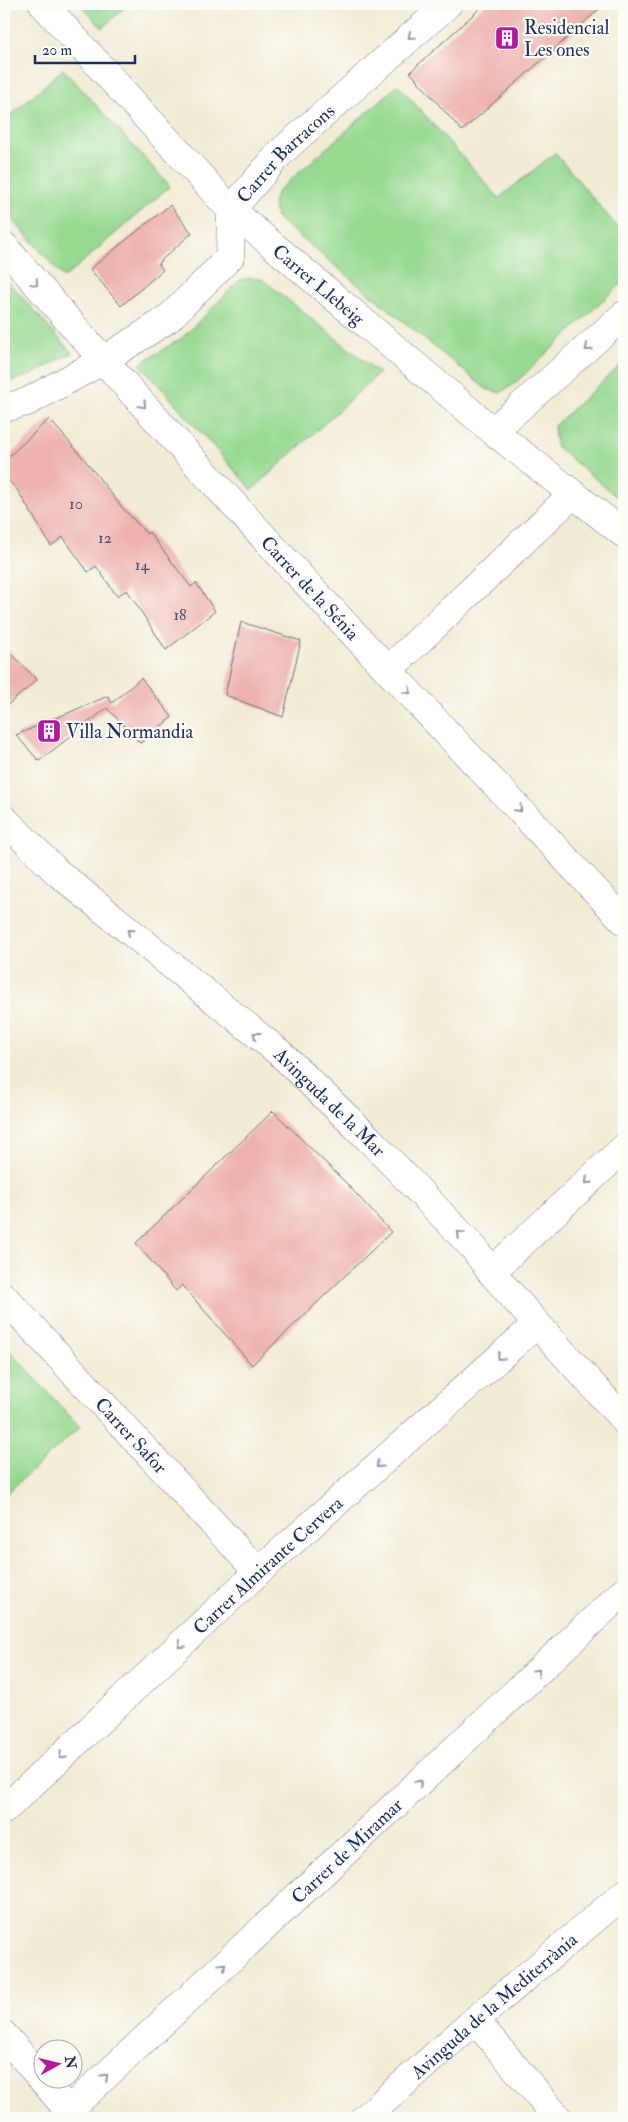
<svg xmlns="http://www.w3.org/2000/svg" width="628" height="2122" viewBox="0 0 628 2122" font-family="'IM FELL Double Pica',serif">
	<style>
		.green { fill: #97d991; stroke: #598478 }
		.building { fill: #eeb2ad }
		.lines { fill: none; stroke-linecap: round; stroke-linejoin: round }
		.pedestrian-casing { stroke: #667187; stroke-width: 29 }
		.minor-casing { stroke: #667187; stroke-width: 29 }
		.pedestrian { stroke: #fff; stroke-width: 28 }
		.minor { stroke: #fff; stroke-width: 28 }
		.oneway { stroke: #8d97ae }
		.labels { text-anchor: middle; stroke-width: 4.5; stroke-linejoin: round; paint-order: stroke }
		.number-label { font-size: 16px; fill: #505072 }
		.poi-label { font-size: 19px; fill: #1b2f5e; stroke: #fdfcf7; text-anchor: start }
		.street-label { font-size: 19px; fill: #1b2f5e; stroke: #fdfcf7 }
	</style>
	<rect width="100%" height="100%" fill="#fdfcf7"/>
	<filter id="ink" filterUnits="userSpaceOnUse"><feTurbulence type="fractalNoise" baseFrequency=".02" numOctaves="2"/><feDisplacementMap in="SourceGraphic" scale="10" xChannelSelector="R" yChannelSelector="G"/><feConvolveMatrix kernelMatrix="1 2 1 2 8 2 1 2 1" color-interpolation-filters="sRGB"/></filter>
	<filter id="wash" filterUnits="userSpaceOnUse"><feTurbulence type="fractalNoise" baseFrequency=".0096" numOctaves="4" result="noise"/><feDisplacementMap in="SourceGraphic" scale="20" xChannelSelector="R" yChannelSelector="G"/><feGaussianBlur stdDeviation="1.12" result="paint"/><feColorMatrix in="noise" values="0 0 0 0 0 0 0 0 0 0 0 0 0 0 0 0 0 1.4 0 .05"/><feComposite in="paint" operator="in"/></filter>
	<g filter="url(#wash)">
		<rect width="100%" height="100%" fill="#f2ebd4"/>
		<g class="green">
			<path d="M80,4H129L102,28Z"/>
			<path d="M63,69L170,186L64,278L4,210V121Z"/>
			<path d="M398,85L499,198L555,153L624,235V281L514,384L500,393L486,389L277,218L273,203L278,191Z"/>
			<path d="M4,277L72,353L31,375L4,384Z"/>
			<path d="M249,278L262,279L379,373L252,490L140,364L183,337L240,280Z"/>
			<path d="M624,362V503L556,446L554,426Z"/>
			<path d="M4,1345L80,1427L4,1496Z"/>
		</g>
		<g id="blocks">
			<g class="building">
				<path d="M485,4H605L462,131L410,72Z"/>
				<path d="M170,205L192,233L158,263L163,270L121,306L90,269Z"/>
				<path d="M49,419L85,460L120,505L147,534L149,532L191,587L196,583L215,611L166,650L127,590L117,596L96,566L88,572L63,537L51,546L18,491L4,476V461Z"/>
				<path d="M241,622L301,641L283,717L225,695Z"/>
				<path d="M4,646L37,680L4,708Z"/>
				<path d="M141,678L172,717L140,743L107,708L39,761L16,735L108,696L112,703Z"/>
				<path d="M273,1111L347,1184L391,1232L252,1365L182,1285L176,1291L136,1243Z"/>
			</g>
		</g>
	</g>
	<g filter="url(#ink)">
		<use href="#blocks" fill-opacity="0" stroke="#667187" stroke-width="1"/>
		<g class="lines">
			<defs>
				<path id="pedestrian" d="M388,670L573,494"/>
				<g id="minor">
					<path id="s1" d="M43,4L231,210L493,431L624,534"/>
					<path id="s2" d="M4,246C202,478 415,698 624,921"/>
					<path id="s3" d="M4,408L27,402L102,361L168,319L230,257L231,210L281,152L448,4"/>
					<path d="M493,431L624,315"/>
					<path id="s4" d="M4,819L57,872L281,1054L369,1139L473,1247L491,1272L537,1324L624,1420"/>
					<path d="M491,1272L624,1148"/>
					<path id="s5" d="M4,1297L258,1572"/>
					<path id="s6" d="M4,1810L258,1572L537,1324"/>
					<path d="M475,2020L558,2118"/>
					<path d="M4,2035L75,2118"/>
					<path id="s7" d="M69,2110L624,1591"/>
					<path id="s8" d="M365,2118L475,2020L624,1894"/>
				</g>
			</defs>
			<use href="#pedestrian" class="pedestrian-casing"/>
			<use href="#minor" class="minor-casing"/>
			<use href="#pedestrian" class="pedestrian"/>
			<use href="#minor" class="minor"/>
		</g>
		<defs><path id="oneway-chevron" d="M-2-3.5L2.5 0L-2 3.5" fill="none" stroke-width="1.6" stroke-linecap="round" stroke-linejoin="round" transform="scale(1.25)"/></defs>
		<g class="oneway">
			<use href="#oneway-chevron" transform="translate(411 36) rotate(138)"/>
			<use href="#oneway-chevron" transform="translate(35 283) rotate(50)"/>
			<use href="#oneway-chevron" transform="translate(588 348) rotate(139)"/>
			<use href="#oneway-chevron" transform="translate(143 405) rotate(47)"/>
			<use href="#oneway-chevron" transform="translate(408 691) rotate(47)"/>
			<use href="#oneway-chevron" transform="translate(519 809) rotate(47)"/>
			<use href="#oneway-chevron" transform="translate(130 932) rotate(-140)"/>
			<use href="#oneway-chevron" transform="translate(256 1035) rotate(-142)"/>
			<use href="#oneway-chevron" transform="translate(588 1181) rotate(137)"/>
			<use href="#oneway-chevron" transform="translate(460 1234) rotate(-135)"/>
			<use href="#oneway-chevron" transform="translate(500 1357) rotate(138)"/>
			<use href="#oneway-chevron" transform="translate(379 1465) rotate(138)"/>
			<use href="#oneway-chevron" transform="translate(181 1645) rotate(137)"/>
			<use href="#oneway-chevron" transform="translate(537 1672) rotate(-43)"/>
			<use href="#oneway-chevron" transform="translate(62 1756) rotate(137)"/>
			<use href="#oneway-chevron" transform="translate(419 1783) rotate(-43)"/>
			<use href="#oneway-chevron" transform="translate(223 1966) rotate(-43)"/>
			<use href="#oneway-chevron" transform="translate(105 2077) rotate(-43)"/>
		</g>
	</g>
	<defs>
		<symbol id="building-square" viewBox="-11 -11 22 22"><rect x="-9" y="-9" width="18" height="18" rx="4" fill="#b5179e" stroke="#fdfcf7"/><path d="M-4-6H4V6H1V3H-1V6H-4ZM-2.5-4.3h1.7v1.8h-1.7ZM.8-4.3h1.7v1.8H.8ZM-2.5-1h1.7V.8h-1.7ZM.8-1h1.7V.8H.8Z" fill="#fff"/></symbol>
	</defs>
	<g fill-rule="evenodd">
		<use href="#building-square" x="493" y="24" width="28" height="28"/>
		<use href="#building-square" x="35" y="717" width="28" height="28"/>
	</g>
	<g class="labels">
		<g class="number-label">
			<text x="76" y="509">10</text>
			<text x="105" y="543">12</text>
			<text x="142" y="570">14</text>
			<text x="180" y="620">18</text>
		</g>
		<g class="poi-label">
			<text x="524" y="34">Residencial<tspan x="524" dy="22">Les ones</tspan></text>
			<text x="66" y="738">Villa Normandia</text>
		</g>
		<g class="street-label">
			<text dy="7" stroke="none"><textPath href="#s3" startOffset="401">Carrer Barracons</textPath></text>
			<text dy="7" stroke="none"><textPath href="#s1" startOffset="394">Carrer Llebeig</textPath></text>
			<text dy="7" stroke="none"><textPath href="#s2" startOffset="459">Carrer de la Sénia</textPath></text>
			<text dy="7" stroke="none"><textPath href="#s4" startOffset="432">Avinguda de la Mar</textPath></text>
			<text dy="7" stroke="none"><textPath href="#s5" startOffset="188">Carrer Safor</textPath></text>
			<text dy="7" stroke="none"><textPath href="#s6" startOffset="360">Carrer Almirante Cervera</textPath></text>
			<text dy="7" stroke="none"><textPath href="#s7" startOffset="380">Carrer de Miramar</textPath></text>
			<text dy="7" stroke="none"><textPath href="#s8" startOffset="171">Avinguda de la Mediterrània</textPath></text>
		</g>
	</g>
	<rect width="628" height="2122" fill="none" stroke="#fdfcf7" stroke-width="20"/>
	<g transform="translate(58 2064) rotate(82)"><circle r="24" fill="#fdfcf7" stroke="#a3aaba"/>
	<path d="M0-4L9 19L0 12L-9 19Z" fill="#b5179e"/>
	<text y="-8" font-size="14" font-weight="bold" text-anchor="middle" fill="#1b2f5e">N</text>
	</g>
	<path d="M35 55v8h100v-8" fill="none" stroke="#1b2f5e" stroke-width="2.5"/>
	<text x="42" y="55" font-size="15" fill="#1b2f5e" stroke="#fdfcf7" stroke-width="4" paint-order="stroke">20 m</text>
</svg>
